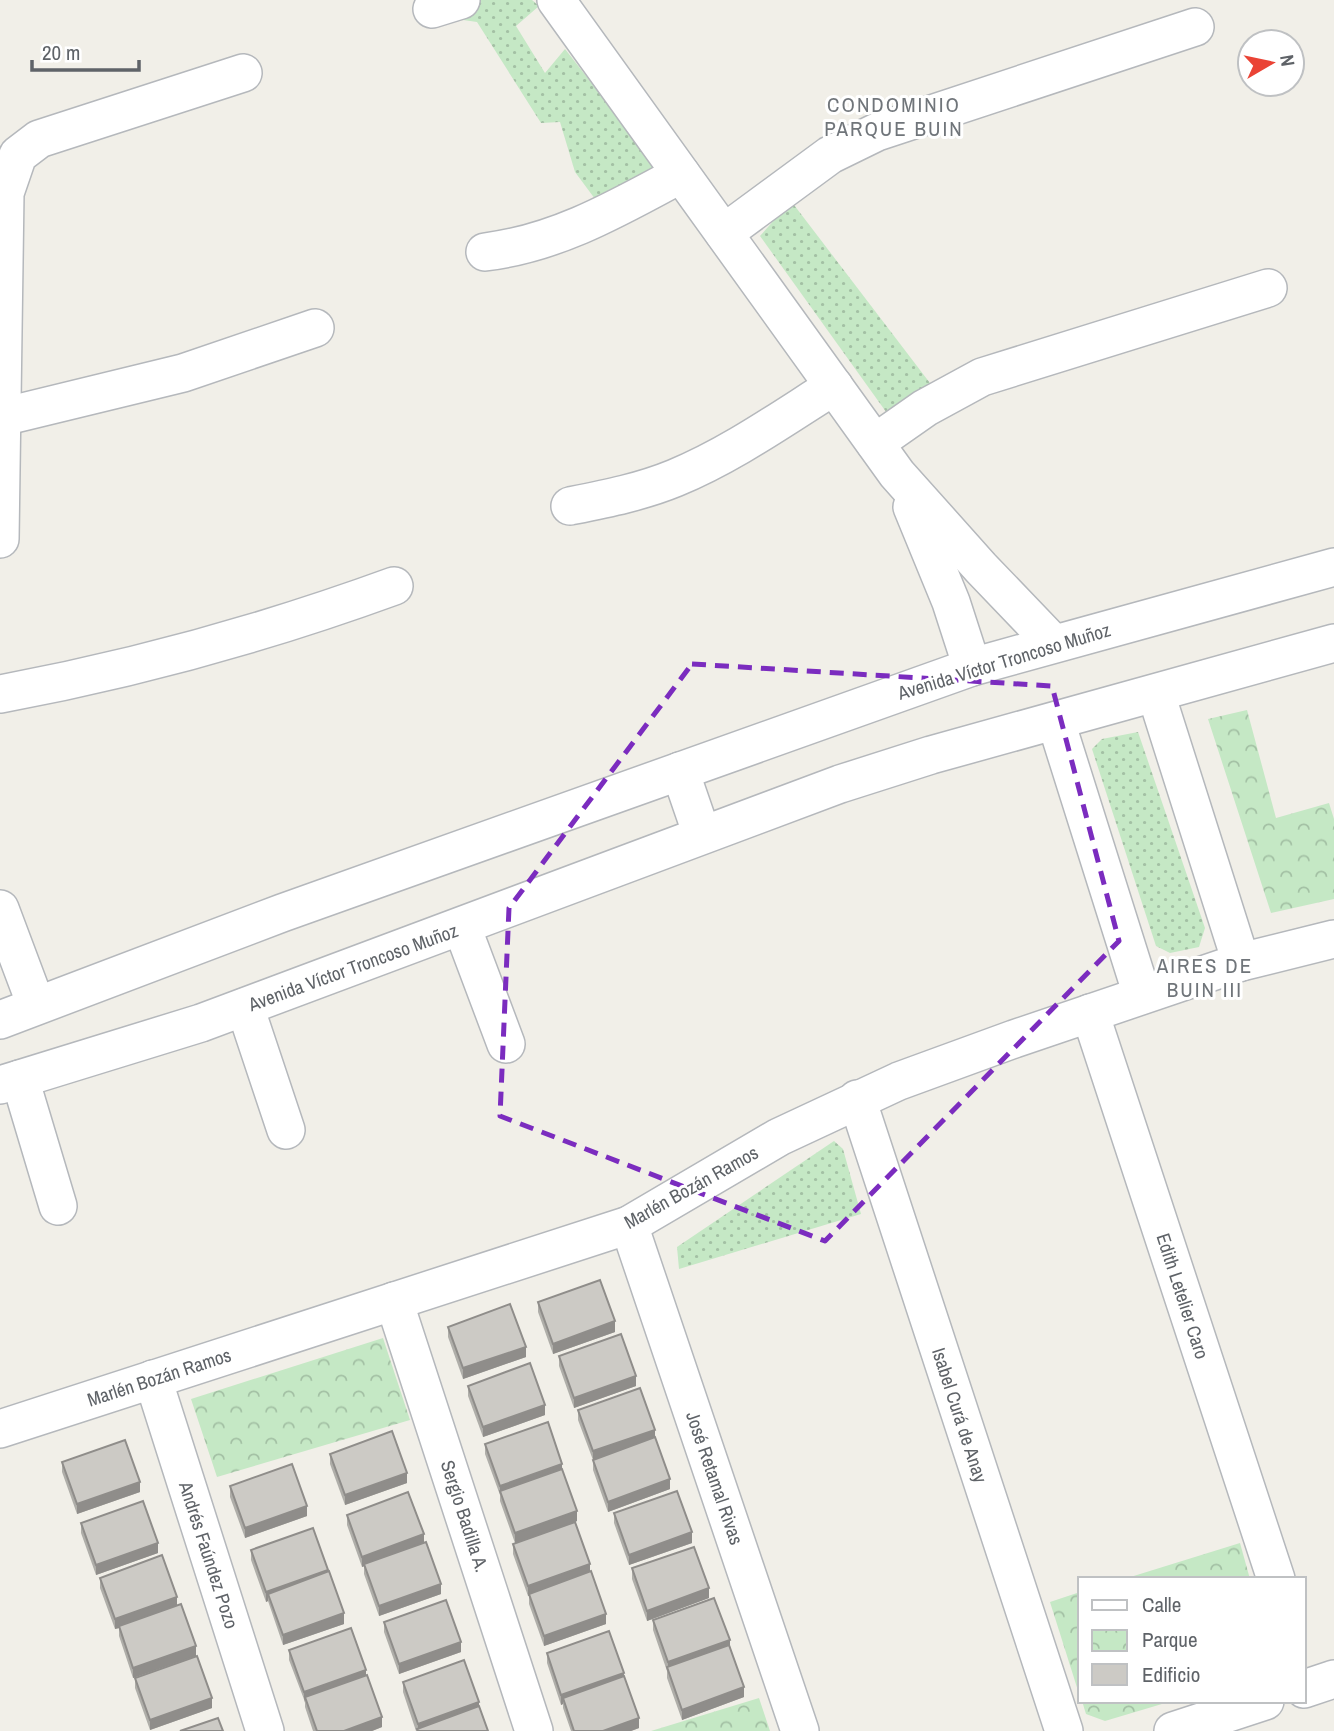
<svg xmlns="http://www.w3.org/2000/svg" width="1334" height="1731" viewBox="0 0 1334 1731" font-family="'Archivo Narrow',sans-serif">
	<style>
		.grass { fill: url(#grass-dots) }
		.park { fill: url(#park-crowns) }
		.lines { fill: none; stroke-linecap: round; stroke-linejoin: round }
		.street-casing { stroke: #b5b8bc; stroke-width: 40 }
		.street { stroke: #fff; stroke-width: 37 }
		.wall { fill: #afaea9 }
		.shaded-wall { fill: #8f8d8a }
		.building { fill: #cccac5; stroke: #8f8d8a; stroke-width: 2 }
		.marked { fill: none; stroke: #7b2cbf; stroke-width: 5; stroke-dasharray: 14 9; stroke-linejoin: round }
		.labels { text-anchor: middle; stroke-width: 6; stroke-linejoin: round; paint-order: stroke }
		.street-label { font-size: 19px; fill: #5f6368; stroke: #fff }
		.neighbourhood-label { font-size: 21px; letter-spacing: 2px; fill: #70757a; stroke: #fff }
	</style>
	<defs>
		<pattern id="grass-dots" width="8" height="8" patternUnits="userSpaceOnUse" patternTransform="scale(1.75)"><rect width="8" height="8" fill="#c5e8c5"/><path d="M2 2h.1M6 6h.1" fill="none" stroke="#a3c0a4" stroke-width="1.8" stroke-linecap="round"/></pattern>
		<pattern id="park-crowns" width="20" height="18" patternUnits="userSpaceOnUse" patternTransform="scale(1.75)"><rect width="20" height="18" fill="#c5e8c5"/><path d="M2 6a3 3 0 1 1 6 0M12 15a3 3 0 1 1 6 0" fill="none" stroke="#a3c0a4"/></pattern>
	</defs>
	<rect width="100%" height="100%" fill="#f1efe8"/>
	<g class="grass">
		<path d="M473,0H532L539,6L516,26L545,73L565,49L658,168L598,203L575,172L560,122L541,123L477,22L456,19Z"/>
		<path d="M791,201L933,387L889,416L760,236Z"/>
		<path d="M1138,732L1205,928L1199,947L1170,953L1156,946L1092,749L1102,739Z"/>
		<path d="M834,1141L843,1149L861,1214L679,1269L677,1247Z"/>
	</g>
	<g class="park">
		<path d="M1247,710L1276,818L1329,803L1334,819V899L1271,913L1208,719Z"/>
		<path d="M383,1338L410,1420L217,1477L191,1399Z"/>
		<path d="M1240,1543L1250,1579H1124Z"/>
		<path d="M1080,1592V1697L1050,1602Z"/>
		<path d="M759,1698L770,1731H651Z"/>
		<path d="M1082,1701H1172L1105,1721L1086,1714Z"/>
	</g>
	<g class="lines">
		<defs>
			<g id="street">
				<path d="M556,0L897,474L981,568L1053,643"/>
				<path d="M432,9L461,0"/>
				<path d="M724,233L830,155L877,132L1195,27"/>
				<path d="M485,252C558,243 618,208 681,174"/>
				<path d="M2,417L183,373L315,328"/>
				<path d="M875,443L925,408L982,377L1268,288"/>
				<path d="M570,506C605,499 641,492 675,478C731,455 783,418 834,386"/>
				<path d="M912,507L951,602L972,667"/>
				<path d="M0,539L5,193L18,155L39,139L243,73"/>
				<path d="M0,694C135,669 265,633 394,586"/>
				<path d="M1156,694L1241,962"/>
				<path d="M1056,722L1142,995"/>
				<path d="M680,771L702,835"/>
				<path d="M0,909L36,1005"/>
				<path d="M462,927L506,1044"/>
				<path d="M245,1007L286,1130"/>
				<path d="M1090,1013L1276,1579"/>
				<path d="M0,1020L282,913L972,667L1334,567"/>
				<path d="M20,1079L58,1206"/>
				<path d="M0,1085L201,1023L840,784L931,755L1334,643"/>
				<path d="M857,1099L1064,1731"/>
				<path d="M629,1225L800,1731"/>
				<path d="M394,1301L534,1731"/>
				<path d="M153,1379L265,1731"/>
				<path d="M0,1429L629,1225L779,1137L899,1081L1014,1039L1241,962L1334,939"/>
				<path d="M1304,1689L1334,1679"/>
				<path d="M1173,1731L1265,1701"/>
			</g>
		</defs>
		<use href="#street" class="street-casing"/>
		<use href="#street" class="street"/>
	</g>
	<g class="wall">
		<path d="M538,1302L615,1332L553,1354L538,1312Z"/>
		<path d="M448,1327L526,1357L463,1379L448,1337Z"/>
		<path d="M559,1356L636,1386L574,1408L559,1366Z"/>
		<path d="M468,1386L545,1415L483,1437L468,1396Z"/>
		<path d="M578,1410L655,1437L670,1489L608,1512L593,1470V1460L578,1420Z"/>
		<path d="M485,1444L562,1470L577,1521L575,1522L606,1624L544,1646L529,1604V1595L528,1596L513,1554V1544L515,1543L500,1501V1495L485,1454Z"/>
		<path d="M330,1454L407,1483L345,1505L330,1464Z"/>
		<path d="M62,1462L140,1492L77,1514L62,1472Z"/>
		<path d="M230,1486L307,1516L245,1538L230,1497Z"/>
		<path d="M614,1513L692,1543L629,1565L614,1523Z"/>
		<path d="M347,1515L424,1543L441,1594L379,1616L364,1574V1566L362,1567L347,1525Z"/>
		<path d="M81,1523L158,1553L96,1575L81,1533Z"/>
		<path d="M251,1550L328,1572L344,1624L283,1645L268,1601L266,1602L251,1560Z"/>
		<path d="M632,1568L709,1598L647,1621L632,1579Z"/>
		<path d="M100,1578L177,1605L196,1656L133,1678L119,1636V1628L115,1629L100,1588Z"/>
		<path d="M653,1620L730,1646L744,1697L682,1720L667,1678V1671L653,1630Z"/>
		<path d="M384,1622L461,1652L399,1674L384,1632Z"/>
		<path d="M289,1650L366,1675L382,1727L372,1731H313L305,1707V1702L289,1660Z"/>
		<path d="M547,1653L624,1676L639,1728L631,1731H571L563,1708V1704L561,1705L547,1663Z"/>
		<path d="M135,1678L212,1708L150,1730L135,1688Z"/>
		<path d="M403,1682L479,1708L488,1731H416L403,1692Z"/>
	</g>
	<g class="shaded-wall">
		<path d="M615,1321V1332L553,1354V1344Z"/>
		<path d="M526,1347V1357L463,1379V1368Z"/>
		<path d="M636,1376V1386L574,1408V1398Z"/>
		<path d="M545,1405V1415L483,1437V1427Z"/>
		<path d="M655,1430V1440L593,1462V1451Z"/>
		<path d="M562,1464V1474L500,1492V1486Z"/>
		<path d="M407,1473V1483L345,1505V1495Z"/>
		<path d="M670,1479V1489L608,1512V1502Z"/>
		<path d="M140,1482V1492L77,1514V1504Z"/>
		<path d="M307,1506V1516L245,1538V1528Z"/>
		<path d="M577,1511V1521L515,1543V1533Z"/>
		<path d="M692,1532V1543L629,1565V1555Z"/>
		<path d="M424,1534V1545L362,1567V1557Z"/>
		<path d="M158,1543V1553L96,1575V1565Z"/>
		<path d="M590,1564V1574L528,1596V1586Z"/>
		<path d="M328,1570V1580L268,1594V1601L266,1602V1592Z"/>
		<path d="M441,1584V1594L379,1616V1606Z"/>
		<path d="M709,1588V1598L647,1621V1611Z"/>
		<path d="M177,1597V1608L119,1626V1628L115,1629V1619Z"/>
		<path d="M344,1613V1624L283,1645V1635Z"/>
		<path d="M606,1614V1624L544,1646V1636Z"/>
		<path d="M730,1640V1650L668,1669V1662Z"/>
		<path d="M461,1642V1652L399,1674V1664Z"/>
		<path d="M196,1646V1656L133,1678V1668Z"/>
		<path d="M366,1670V1680L305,1697L304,1703V1692Z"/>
		<path d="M624,1673V1683L563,1698V1704L561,1705V1695Z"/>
		<path d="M744,1687V1697L682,1720V1710Z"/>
		<path d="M212,1698V1708L150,1730V1720Z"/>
		<path d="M479,1702V1712L418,1731V1724Z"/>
		<path d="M382,1717V1727L372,1731H344Z"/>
		<path d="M639,1718V1728L631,1731H603Z"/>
	</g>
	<g class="building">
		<path d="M600,1280L615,1321L553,1344L538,1302Z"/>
		<path d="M510,1304L526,1347L463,1368L448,1327Z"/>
		<path d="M621,1334L636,1376L574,1398L559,1356Z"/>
		<path d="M530,1363L545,1405L483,1427L468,1386Z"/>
		<path d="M640,1388L655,1430L593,1451L578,1410Z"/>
		<path d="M548,1422L562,1464L500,1486L485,1444Z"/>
		<path d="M392,1431L407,1473L345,1495L330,1454Z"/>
		<path d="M655,1437L670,1479L608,1502L593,1460Z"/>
		<path d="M125,1440L140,1482L77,1504L62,1462Z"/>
		<path d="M292,1464L307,1506L245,1528L230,1486Z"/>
		<path d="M562,1469L577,1511L515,1533L500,1491Z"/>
		<path d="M677,1491L692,1532L629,1555L614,1513Z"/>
		<path d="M408,1492L424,1534L362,1557L347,1515Z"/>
		<path d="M143,1501L158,1543L96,1565L81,1523Z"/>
		<path d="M575,1522L590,1564L528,1586L513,1544Z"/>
		<path d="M313,1528L328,1570L266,1592L251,1550Z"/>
		<path d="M426,1542L441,1584L379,1606L364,1564Z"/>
		<path d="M694,1547L709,1588L647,1611L632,1568Z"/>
		<path d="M162,1555L177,1597L115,1619L100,1578Z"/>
		<path d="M329,1571L344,1613L283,1635L268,1594Z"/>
		<path d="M591,1571L606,1614L544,1636L529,1594Z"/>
		<path d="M714,1598L730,1640L668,1662L653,1620Z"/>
		<path d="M446,1600L461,1642L399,1664L384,1622Z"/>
		<path d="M181,1604L196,1646L133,1668L119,1626Z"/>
		<path d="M351,1628L366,1670L304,1692L289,1650Z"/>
		<path d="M609,1631L624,1673L561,1695L547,1653Z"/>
		<path d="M729,1645L744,1687L682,1710L667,1667Z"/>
		<path d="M197,1656L212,1698L150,1720L135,1678Z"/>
		<path d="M464,1660L479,1702L418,1724L403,1682Z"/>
		<path d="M367,1675L382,1717L344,1731H317L305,1697Z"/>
		<path d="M624,1676L639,1718L603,1731H574L563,1698Z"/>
		<path d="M479,1706L488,1731H418L417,1729Z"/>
		<path d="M218,1718L223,1731H180Z"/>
	</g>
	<path class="marked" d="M692,664L1052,686L1119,941L825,1241L500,1116L509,908Z"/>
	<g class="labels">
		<g class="street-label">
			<text transform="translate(1004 661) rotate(-17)" y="7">Avenida Víctor Troncoso Muñoz</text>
			<text transform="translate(353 967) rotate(-20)" y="7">Avenida Víctor Troncoso Muñoz</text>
			<text transform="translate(691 1187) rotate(-29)" y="7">Marlén Bozán Ramos</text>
			<text transform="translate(1183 1296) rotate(72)" y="7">Edith Letelier Caro</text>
			<text transform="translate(159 1377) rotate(-18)" y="7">Marlén Bozán Ramos</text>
			<text transform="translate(960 1415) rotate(72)" y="7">Isabel Curá de Anay</text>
			<text transform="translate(715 1478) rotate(71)" y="7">José Retamal Rivas</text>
			<text transform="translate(465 1516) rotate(72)" y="7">Sergio Badilla A.</text>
			<text transform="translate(209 1555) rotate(72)" y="7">Andrés Faúndez Pozo</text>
		</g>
		<g class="neighbourhood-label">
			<text x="894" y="112">CONDOMINIO<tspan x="894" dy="24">PARQUE BUIN</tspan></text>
			<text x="1205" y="973">AIRES DE<tspan x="1205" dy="24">BUIN III</tspan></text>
		</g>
	</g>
	<rect x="1078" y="1577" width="228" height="126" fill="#ffffff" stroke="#bfc1c3" stroke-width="2"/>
	<rect x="1092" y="1600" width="35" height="10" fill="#ffffff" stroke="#bfc1c3" stroke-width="2"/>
	<text x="1142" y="1612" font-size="21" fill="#5f6368">Calle</text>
	<rect x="1092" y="1630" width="35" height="21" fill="url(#park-crowns)" stroke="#bfc1c3" stroke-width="2"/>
	<text x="1142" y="1647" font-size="21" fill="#5f6368">Parque</text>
	<rect x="1092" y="1664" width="35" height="21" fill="#cccac5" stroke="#bfc1c3" stroke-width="2"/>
	<text x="1142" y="1682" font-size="21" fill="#5f6368">Edificio</text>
	<g transform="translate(1271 63) rotate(81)"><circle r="33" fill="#ffffff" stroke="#bfc1c3" stroke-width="2"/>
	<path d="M0-5L12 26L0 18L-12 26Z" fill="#ea4335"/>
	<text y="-10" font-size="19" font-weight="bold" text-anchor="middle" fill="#5f6368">N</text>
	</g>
	<path d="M32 60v10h107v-10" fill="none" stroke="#5f6368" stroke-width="3.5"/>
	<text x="42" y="60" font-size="21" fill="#5f6368" stroke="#ffffff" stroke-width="5" paint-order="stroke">20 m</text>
</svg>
